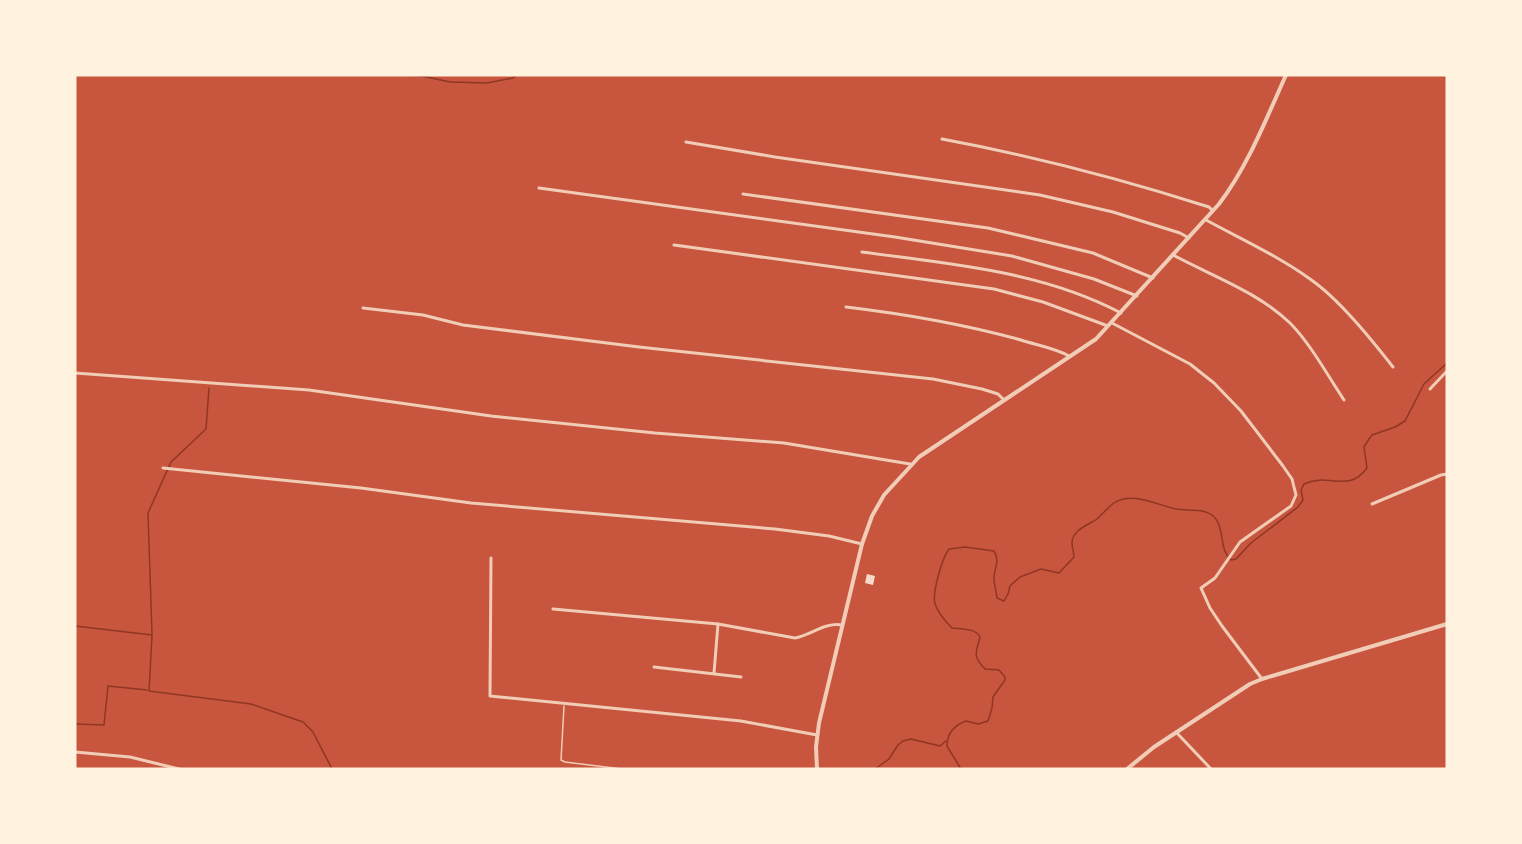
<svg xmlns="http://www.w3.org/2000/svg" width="1522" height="844" viewBox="0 0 1522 844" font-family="Arial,sans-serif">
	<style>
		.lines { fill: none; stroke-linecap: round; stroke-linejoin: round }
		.stream { stroke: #8f3625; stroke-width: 1.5 }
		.building { fill: #f7dbc8 }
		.service { stroke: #f1ccb7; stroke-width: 1.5 }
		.minor { stroke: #f1ccb7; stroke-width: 3 }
		.tertiary { stroke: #f1ccb7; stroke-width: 4 }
	</style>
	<rect width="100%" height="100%" fill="#c8553d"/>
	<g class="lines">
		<g class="stream">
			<path d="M375,75H398"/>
			<path d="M402,75L422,76L450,82L487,83L513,78L516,75"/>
			<path d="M75,626L152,635L149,691L251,704L303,722L313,732L332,769"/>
			<path d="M152,634L148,513L171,462L206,429L209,388"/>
			<path d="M75,729V724L104,725L108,686L147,690"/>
			<path d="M875,769L889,759L898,745L903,741L911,739L940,746L946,741"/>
			<path d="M961,769L947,746C947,733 955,725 966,721L978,724L988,721L992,708L993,697L1005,680V677L999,670L985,669C972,655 976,654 980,637C975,628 962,629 952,628C946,622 938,612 935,604C932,593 942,558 949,549L965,547L994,551C1000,561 995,566 994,577C994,584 996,591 997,598L1004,601L1008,594L1010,586L1020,577L1041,569L1059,573L1074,557C1074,552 1072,548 1072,543C1072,530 1088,525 1097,519C1103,514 1108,507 1114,503C1132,491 1157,505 1176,509C1187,511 1202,508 1212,515C1226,526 1218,549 1231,560L1236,559L1251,543L1298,507L1303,500L1301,490L1304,484C1328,472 1348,494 1367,468L1364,447L1369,439L1372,435L1395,427L1405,421L1424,384L1447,363"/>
		</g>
	</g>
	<path class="building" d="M867,574L875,576L873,585L865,583Z"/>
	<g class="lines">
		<path class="service" d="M564,706L561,760L565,762L622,769"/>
		<g class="minor">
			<path d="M942,139C1033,156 1121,179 1209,207L1213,211"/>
			<path d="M686,142L775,157L1040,195L1113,212L1180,233L1189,238"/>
			<path d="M539,188L895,237L1012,256L1094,279L1137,296"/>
			<path d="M743,194L988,228L1093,253L1153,278"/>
			<path d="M1206,220C1241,239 1278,256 1310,279C1339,299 1371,339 1393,367"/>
			<path d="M674,245L994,289L1043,302L1108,326"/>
			<path d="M862,252C950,264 1042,271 1121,313"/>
			<path d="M1173,255C1212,276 1258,292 1290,323C1310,343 1328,376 1344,400"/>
			<path d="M846,307C905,314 963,324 1021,340C1036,345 1055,348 1069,356"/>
			<path d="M363,308L423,315L463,325L639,347L933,379L982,389L998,394L1004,400"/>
			<path d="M1112,323L1190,364L1214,383L1241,411L1283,466L1292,479L1296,495L1291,506L1240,542L1215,578L1201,588L1210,608L1222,626L1262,679"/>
			<path d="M75,373L309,390L491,416L655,433L784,443L910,464"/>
			<path d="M1430,389L1447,371"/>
			<path d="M163,468L361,488L471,503L775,529L829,536L862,544"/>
			<path d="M1372,504L1441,475L1447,474"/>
			<path d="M491,558L490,696L741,721L817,735"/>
			<path d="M553,609L718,624L795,638C811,635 825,622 842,625"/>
			<path d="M654,667L741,677"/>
			<path d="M714,673L718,624"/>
			<path d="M1176,732L1211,769"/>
			<path d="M75,752L130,757L179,769"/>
		</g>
		<g class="tertiary">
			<path d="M817,769L816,747L819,723L862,544L872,516L884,495L919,457L1096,339L1219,204C1248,166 1266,119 1286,75"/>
			<path d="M1127,769L1154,747L1250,684L1262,679L1447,624"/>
		</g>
	</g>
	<rect width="1522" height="844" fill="none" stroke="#fff3e0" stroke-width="153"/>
</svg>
